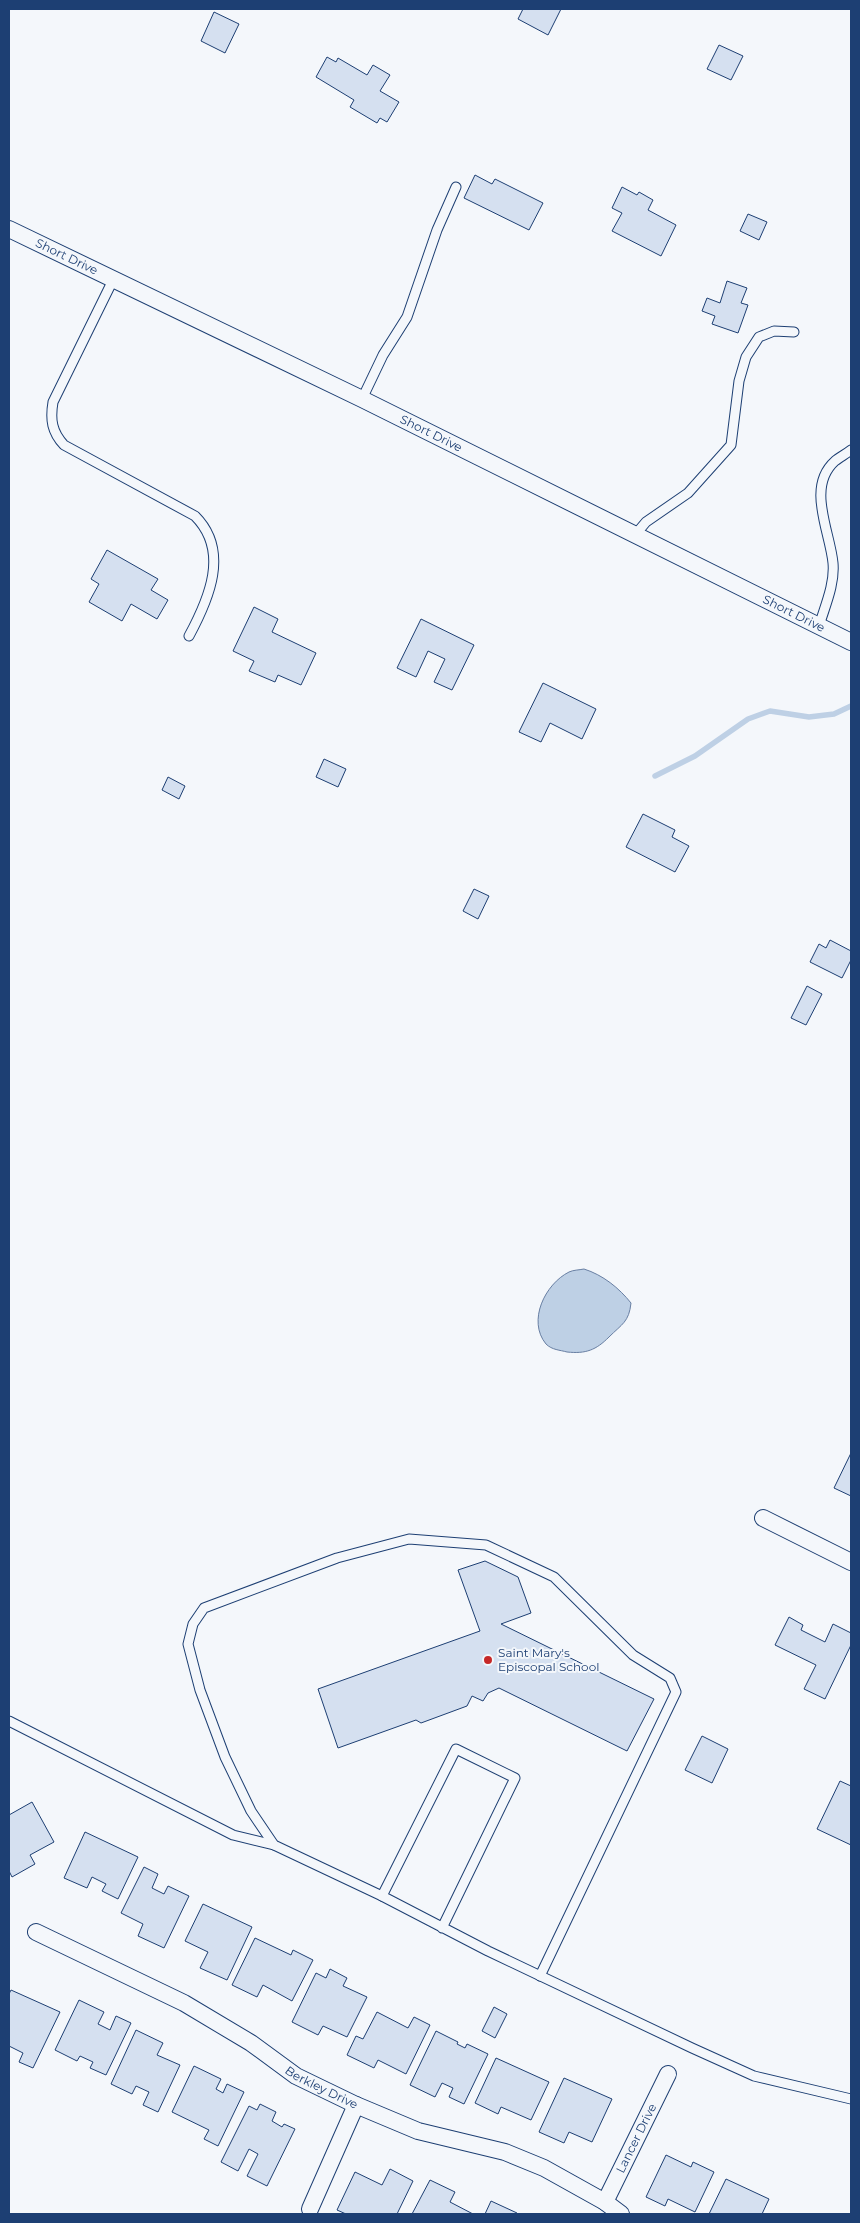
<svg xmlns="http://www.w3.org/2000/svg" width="860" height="2223" viewBox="0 0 860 2223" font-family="Montserrat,sans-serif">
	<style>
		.water { fill: #bed0e5; stroke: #687fa3 }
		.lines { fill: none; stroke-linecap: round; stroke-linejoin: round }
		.stream { stroke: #bed0e5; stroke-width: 5.5 }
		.building { fill: #d5e0f0; stroke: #1d3f73 }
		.lane-casing { stroke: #1d3f73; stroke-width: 11 }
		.street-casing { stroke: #1d3f73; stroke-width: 18 }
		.lane { stroke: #f4f7fb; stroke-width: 9 }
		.street { stroke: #f4f7fb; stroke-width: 16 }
		.poi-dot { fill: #c62828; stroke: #f4f7fb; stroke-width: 2 }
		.labels { text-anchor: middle; stroke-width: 4; stroke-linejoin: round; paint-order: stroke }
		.street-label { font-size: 12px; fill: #1d3f73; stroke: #f4f7fb }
		.poi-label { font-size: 12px; fill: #1d3f73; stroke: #f4f7fb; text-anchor: start }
	</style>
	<rect width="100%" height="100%" fill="#f4f7fb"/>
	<path class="water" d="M584,1269C603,1275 619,1288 631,1303C629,1322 622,1324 609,1337C596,1350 586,1354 567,1352C560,1350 552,1350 546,1344C527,1321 545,1284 569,1272C573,1270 579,1270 584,1269Z"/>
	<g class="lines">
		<path class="stream" d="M655,776L695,756L748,719L770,711L809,717L834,714L851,706"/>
	</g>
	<g class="building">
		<path d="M523,9H561L548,35L518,19Z"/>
		<path d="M214,12L239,24L225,53L201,41Z"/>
		<path d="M719,45L743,56L731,80L707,69Z"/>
		<path d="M327,57L336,62L338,58L367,75L373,65L390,75L380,91L399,102L387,122L380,118L377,123L350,107L354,100L316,77Z"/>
		<path d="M475,175L492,184L495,179L543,203L529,230L464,198Z"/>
		<path d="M622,187L637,195L639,192L653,200L648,210L676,225L661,256L612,231L622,213L612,208Z"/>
		<path d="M748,214L767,222L759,240L740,231Z"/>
		<path d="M727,281L747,288L741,303L748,305L738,333L712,324L715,316L702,311L707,298L720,303Z"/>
		<path d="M107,550L158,579L151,590L168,600L157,619L131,604L122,621L89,602L99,584L91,579Z"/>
		<path d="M254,607L278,619L272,632L316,653L301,685L278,675L275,682L249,671L254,661L233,651Z"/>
		<path d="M421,619L474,645L452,690L434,682L445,659L428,651L416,677L397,668Z"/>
		<path d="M543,683L596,709L582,739L550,723L541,742L519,732Z"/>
		<path d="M324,759L346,769L338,787L316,777Z"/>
		<path d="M168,777L185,786L179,799L162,790Z"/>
		<path d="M643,814L675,830L672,837L689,846L675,872L626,847Z"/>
		<path d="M474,889L489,896L478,919L463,911Z"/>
		<path d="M830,940L851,951V960L842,978L810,962L819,944L826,948Z"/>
		<path d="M807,986L822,994L806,1025L791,1018Z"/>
		<path d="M851,1453V1496L834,1488Z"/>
		<path d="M485,1561L518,1577L531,1613L501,1624L654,1699L627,1751L499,1688L488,1693L483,1701L472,1696L467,1706L421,1723L416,1720L338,1748L318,1689L480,1631L458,1570Z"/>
		<path d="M789,1617L803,1625L801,1630L825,1642L833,1624L851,1633V1645L825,1699L804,1689L816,1665L775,1645Z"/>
		<path d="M702,1736L728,1749L712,1783L685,1770Z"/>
		<path d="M840,1781L851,1786V1845L817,1829Z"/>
		<path d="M32,1802L54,1842L30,1855L35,1864L12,1877L9,1871V1815Z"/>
		<path d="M85,1832L138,1857L118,1899L102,1891L106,1884L92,1877L87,1888L64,1878Z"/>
		<path d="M144,1867L158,1874L152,1888L164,1894L168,1886L189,1896L164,1948L138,1936L143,1924L121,1913Z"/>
		<path d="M203,1904L252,1927L227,1980L200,1968L208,1952L185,1941Z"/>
		<path d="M255,1938L291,1955L293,1950L313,1960L292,2001L263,1985L257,1997L232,1985Z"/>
		<path d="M330,1969L347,1978L343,1986L367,1997L347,2037L323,2026L318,2035L292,2022L316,1973L326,1978Z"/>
		<path d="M11,1990L60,2012L33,2068L19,2062L23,2053L9,2046V1994Z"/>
		<path d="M79,2000L104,2012L98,2024L110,2030L116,2016L131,2023L106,2075L90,2068L93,2062L80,2056L77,2061L55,2050Z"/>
		<path d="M494,2007L507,2014L495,2038L482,2031Z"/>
		<path d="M377,2012L408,2028L414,2017L430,2025L406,2074L378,2060L374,2068L347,2055L356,2036L363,2039Z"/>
		<path d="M136,2030L163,2043L157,2055L180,2065L158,2112L143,2105L149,2092L136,2086L132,2094L111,2084Z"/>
		<path d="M436,2031L458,2042L457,2044L465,2048L467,2044L488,2054L464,2104L449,2097L453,2088L442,2083L435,2097L410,2085Z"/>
		<path d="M496,2058L549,2082L531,2120L501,2107L498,2114L475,2103Z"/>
		<path d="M194,2066L221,2079L216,2089L223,2093L227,2084L244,2092L218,2146L204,2139L209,2130L172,2112Z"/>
		<path d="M564,2078L612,2099L592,2142L569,2132L564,2143L539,2132Z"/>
		<path d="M260,2104L276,2112L272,2121L282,2127L284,2124L295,2129L267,2186L247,2176L258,2154L249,2149L238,2171L221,2162L249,2106L257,2110Z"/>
		<path d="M666,2155L691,2167L693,2162L714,2172L695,2212L668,2199L665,2206L646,2197Z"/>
		<path d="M390,2169L413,2181L397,2214H346L337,2210L355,2172L382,2185Z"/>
		<path d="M726,2179L769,2199L762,2214H709Z"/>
		<path d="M430,2180L455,2192L450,2202L473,2214H412Z"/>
		<path d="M491,2201L517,2213L516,2214H485Z"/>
	</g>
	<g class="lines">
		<defs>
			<g id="lane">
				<path d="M113,280L53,402C50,420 52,432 64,445L195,516C230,551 209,599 189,636"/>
				<path d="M362,399L383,355L407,317L437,230L456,187"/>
				<path d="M635,535L646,522L688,493L731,445L739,381L746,357L759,337L774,331L794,332"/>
				<path d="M819,626C825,606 835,584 833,563C830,531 806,487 835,461C840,457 846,454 851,450"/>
				<path d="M9,1721L233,1835L274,1845"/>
				<path d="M382,1896L274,1845L251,1811L225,1757L200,1690L188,1644L193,1624L204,1608L337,1558L409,1539L486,1545L554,1577L633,1655L670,1678L676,1692L540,1976"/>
				<path d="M442,1928L515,1778L456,1749L382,1896L488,1951L692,2048L754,2076L851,2099"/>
			</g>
			<g id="street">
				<path id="s1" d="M9,229L362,399L851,642"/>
				<path d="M763,1518L851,1562"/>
				<path id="s2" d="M36,1932L184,2003L251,2043L296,2076L356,2105L418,2131L505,2152L544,2168L605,2202L621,2214"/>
				<path id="s3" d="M605,2202L668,2074"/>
				<path d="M310,2209L356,2105"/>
			</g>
		</defs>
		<use href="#lane" class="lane-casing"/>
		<use href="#street" class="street-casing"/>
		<use href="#lane" class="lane"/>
		<use href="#street" class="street"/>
	</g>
	<circle class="poi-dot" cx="488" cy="1660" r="5"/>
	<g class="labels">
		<g class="street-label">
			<text dy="4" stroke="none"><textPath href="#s1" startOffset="64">Short Drive</textPath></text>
			<text dy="4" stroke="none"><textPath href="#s1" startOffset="469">Short Drive</textPath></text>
			<text dy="4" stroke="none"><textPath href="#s1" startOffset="874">Short Drive</textPath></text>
			<text dy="4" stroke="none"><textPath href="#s2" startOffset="326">Berkley Drive</textPath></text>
			<text dy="4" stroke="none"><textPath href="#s3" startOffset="71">Lancer Drive</textPath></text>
		</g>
		<g class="poi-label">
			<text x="498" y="1657">Saint Mary's<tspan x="498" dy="14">Episcopal School</tspan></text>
		</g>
	</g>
	<rect width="860" height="2223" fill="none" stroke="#1d3f73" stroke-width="20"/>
</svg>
